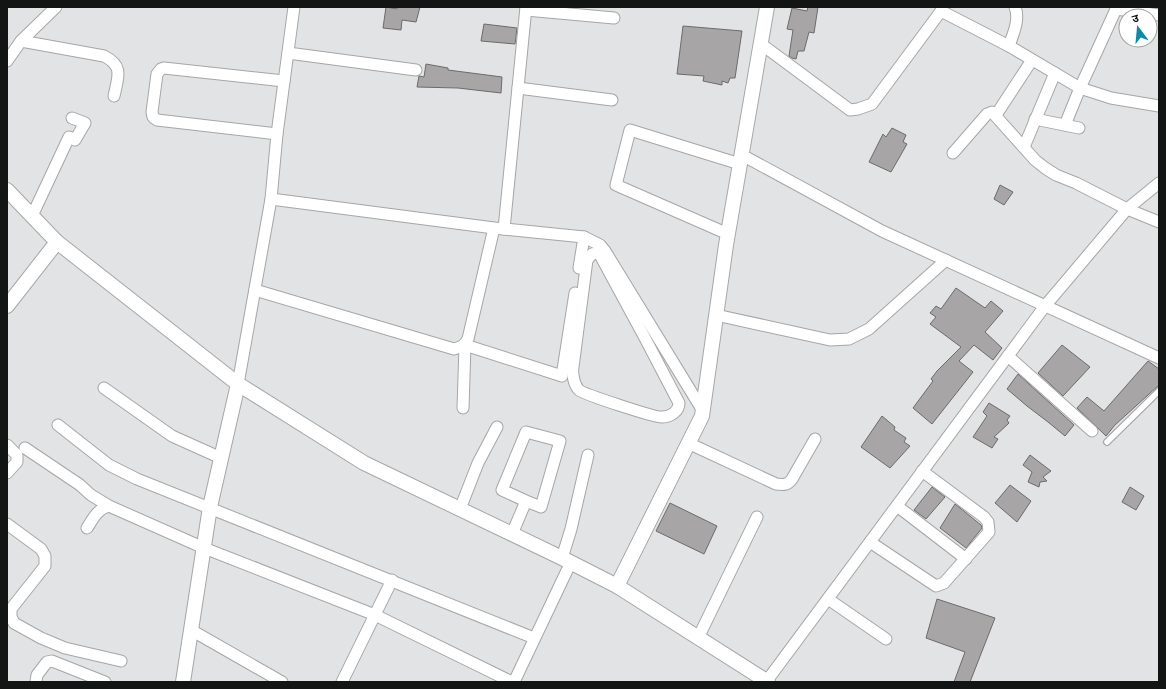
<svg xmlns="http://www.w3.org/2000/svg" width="1166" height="689" viewBox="0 0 1166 689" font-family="Manrope,'Noto Sans Devanagari',sans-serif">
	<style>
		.building { fill: #a7a5a5; stroke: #6c6a6a }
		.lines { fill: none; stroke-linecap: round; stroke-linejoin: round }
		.service-casing { stroke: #a5a6a7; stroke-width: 8 }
		.minor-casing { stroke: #a5a6a7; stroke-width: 13 }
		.tertiary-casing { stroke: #a5a6a7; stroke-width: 16 }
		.service { stroke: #fff; stroke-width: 5.5 }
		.minor { stroke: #fff; stroke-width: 11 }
		.tertiary { stroke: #fff; stroke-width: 14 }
	</style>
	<rect width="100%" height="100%" fill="#e2e3e4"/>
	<g class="building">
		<path d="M386,7L397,9L398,7H420L416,22L402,20L401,30L383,28Z"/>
		<path d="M808,7H818L814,33L809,32L804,51H798L796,59L792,58L789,56L793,30L787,29L792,8L807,11Z"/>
		<path d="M484,24L517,28L515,44L481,41Z"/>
		<path d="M683,26L742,31L735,78H730L728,83L722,81V85L703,81L704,76L677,74Z"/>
		<path d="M426,64L448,68V70L502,77L501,93L458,88L417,87L419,76L424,77Z"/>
		<path d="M892,128L906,135L903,142L907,144L891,172L869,162L883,134L886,137Z"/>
		<path d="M1000,185L1013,192L1004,205L994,199Z"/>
		<path d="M956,288L985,308L991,301L1003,311L985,332L1002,348L993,360L974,345L959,361L973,372L932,424L913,408L933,381L931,379L937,371L961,347L930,324L936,317L930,313L936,306L941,309Z"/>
		<path d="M1062,345L1090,367L1063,396L1038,373Z"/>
		<path d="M1148,361L1159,369V385L1115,425L1106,436L1077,408L1087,397L1104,411Z"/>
		<path d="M1018,374L1074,425L1065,436L1048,422L1027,406L1007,389Z"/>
		<path d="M989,403L1010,416L1007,420L1009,423L994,437L998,439L992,448L973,437L987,416L983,412Z"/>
		<path d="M882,416L895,427L894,430L906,438L904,442L910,446L890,468L861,447Z"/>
		<path d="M1030,455L1051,471L1043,477L1047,481L1040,482L1039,487L1028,482L1032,472L1023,465Z"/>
		<path d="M1010,485L1031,501L1017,522L995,503Z"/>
		<path d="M932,487L945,497L926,519L914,510Z"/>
		<path d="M1130,487L1144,496L1136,510L1122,502Z"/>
		<path d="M670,503L717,526L704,554L656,531Z"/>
		<path d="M955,504L981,525L982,528L966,548L940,528Z"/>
		<path d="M937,599L995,618L970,682H954L965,652L926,638Z"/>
	</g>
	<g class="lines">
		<defs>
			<path id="service" d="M1107,442L1159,391"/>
			<g id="minor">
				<path d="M1116,9L1159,15"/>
				<path d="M526,10L614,18"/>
				<path d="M941,11L1009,46L1080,88L1111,98L1159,106"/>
				<path d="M21,41L104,56C124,66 118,77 114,96"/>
				<path d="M761,44L850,110L858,109L872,104L941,11L942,7"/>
				<path d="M1009,46C1013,34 1020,20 1015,7"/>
				<path d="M288,53L416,70"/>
				<path d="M7,61L21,41L56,7"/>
				<path d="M518,88L612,100"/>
				<path d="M996,115L1032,60"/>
				<path d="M1035,119L1079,128"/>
				<path d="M1065,125L1080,88L1117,7"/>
				<path d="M277,134L157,120L153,117L152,112L157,74L161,69L164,68L284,81"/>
				<path d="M1024,147L1055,73"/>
				<path d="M953,153L987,114L992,112L1035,160L1045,168L1056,175L1076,183L1127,209L1159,222"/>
				<path d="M742,155L882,231L1159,358"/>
				<path d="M271,199L494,228L584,237L600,245L605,251L703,411"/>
				<path d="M32,216L69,137L75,140L85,123L72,118"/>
				<path d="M504,229L526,7"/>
				<path d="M728,234L616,185L630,130L740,164"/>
				<path d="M597,253L600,255L646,340L679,403C679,411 671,417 662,417C656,418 583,394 579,390C574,385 572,374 573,367L587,260L592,254Z"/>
				<path d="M579,268L584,237"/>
				<path d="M255,290L454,349C461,347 464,346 468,339L494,228"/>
				<path d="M716,315L830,340L849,339L869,329L946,260"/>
				<path d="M1008,356L1092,431"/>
				<path d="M238,384L271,199L277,134L294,7"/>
				<path d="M104,388L172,436L221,458"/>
				<path d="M463,408L465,345L562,376L575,293"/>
				<path d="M58,425L109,465L137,479L534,638"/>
				<path d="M688,443L776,484C784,485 788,485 792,479L815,439"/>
				<path d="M7,445L17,455V462L7,473"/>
				<path d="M25,448L80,485L91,495L109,506"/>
				<path d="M897,506L966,559"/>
				<path d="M460,509L478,463L497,427"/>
				<path d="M7,524L41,549L45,556V566L11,609V617L14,623L41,638L65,648L121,661"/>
				<path d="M87,528C93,519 97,509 109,506L204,548L375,615L512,682"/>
				<path d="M512,534L526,501L502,490L526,432L560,441L541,507L526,501"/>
				<path d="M870,542L936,586L944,583L989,532L988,522L984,517L922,471"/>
				<path d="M562,558L571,529L588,455"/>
				<path d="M828,599L886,639"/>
				<path d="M191,630L282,682"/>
				<path d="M698,638L757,517"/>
				<path d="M36,682L37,675L47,662L52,661L105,682"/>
				<path d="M342,682L392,580"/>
				<path d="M514,682L571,562"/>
				<path d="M766,682L1045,306L1127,209L1159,183"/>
			</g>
			<g id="tertiary">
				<path d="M7,190L57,242L238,384L364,463L562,558L617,586L768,682"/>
				<path d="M7,306L57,242"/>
				<path d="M617,586L702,416L726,245L767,7"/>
				<path d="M183,682L210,507L238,384"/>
			</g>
		</defs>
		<use href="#service" class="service-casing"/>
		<use href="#minor" class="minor-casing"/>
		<use href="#tertiary" class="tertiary-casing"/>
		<use href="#service" class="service"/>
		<use href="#minor" class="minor"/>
		<use href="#tertiary" class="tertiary"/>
	</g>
	<rect width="1166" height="689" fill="none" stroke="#131414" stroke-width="16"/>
	<g transform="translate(1138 28) rotate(344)"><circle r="19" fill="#ffffff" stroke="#a1a1a1"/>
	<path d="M0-3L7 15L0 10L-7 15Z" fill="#0a8bac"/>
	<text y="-6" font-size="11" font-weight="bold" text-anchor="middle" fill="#131414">उ</text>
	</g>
</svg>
